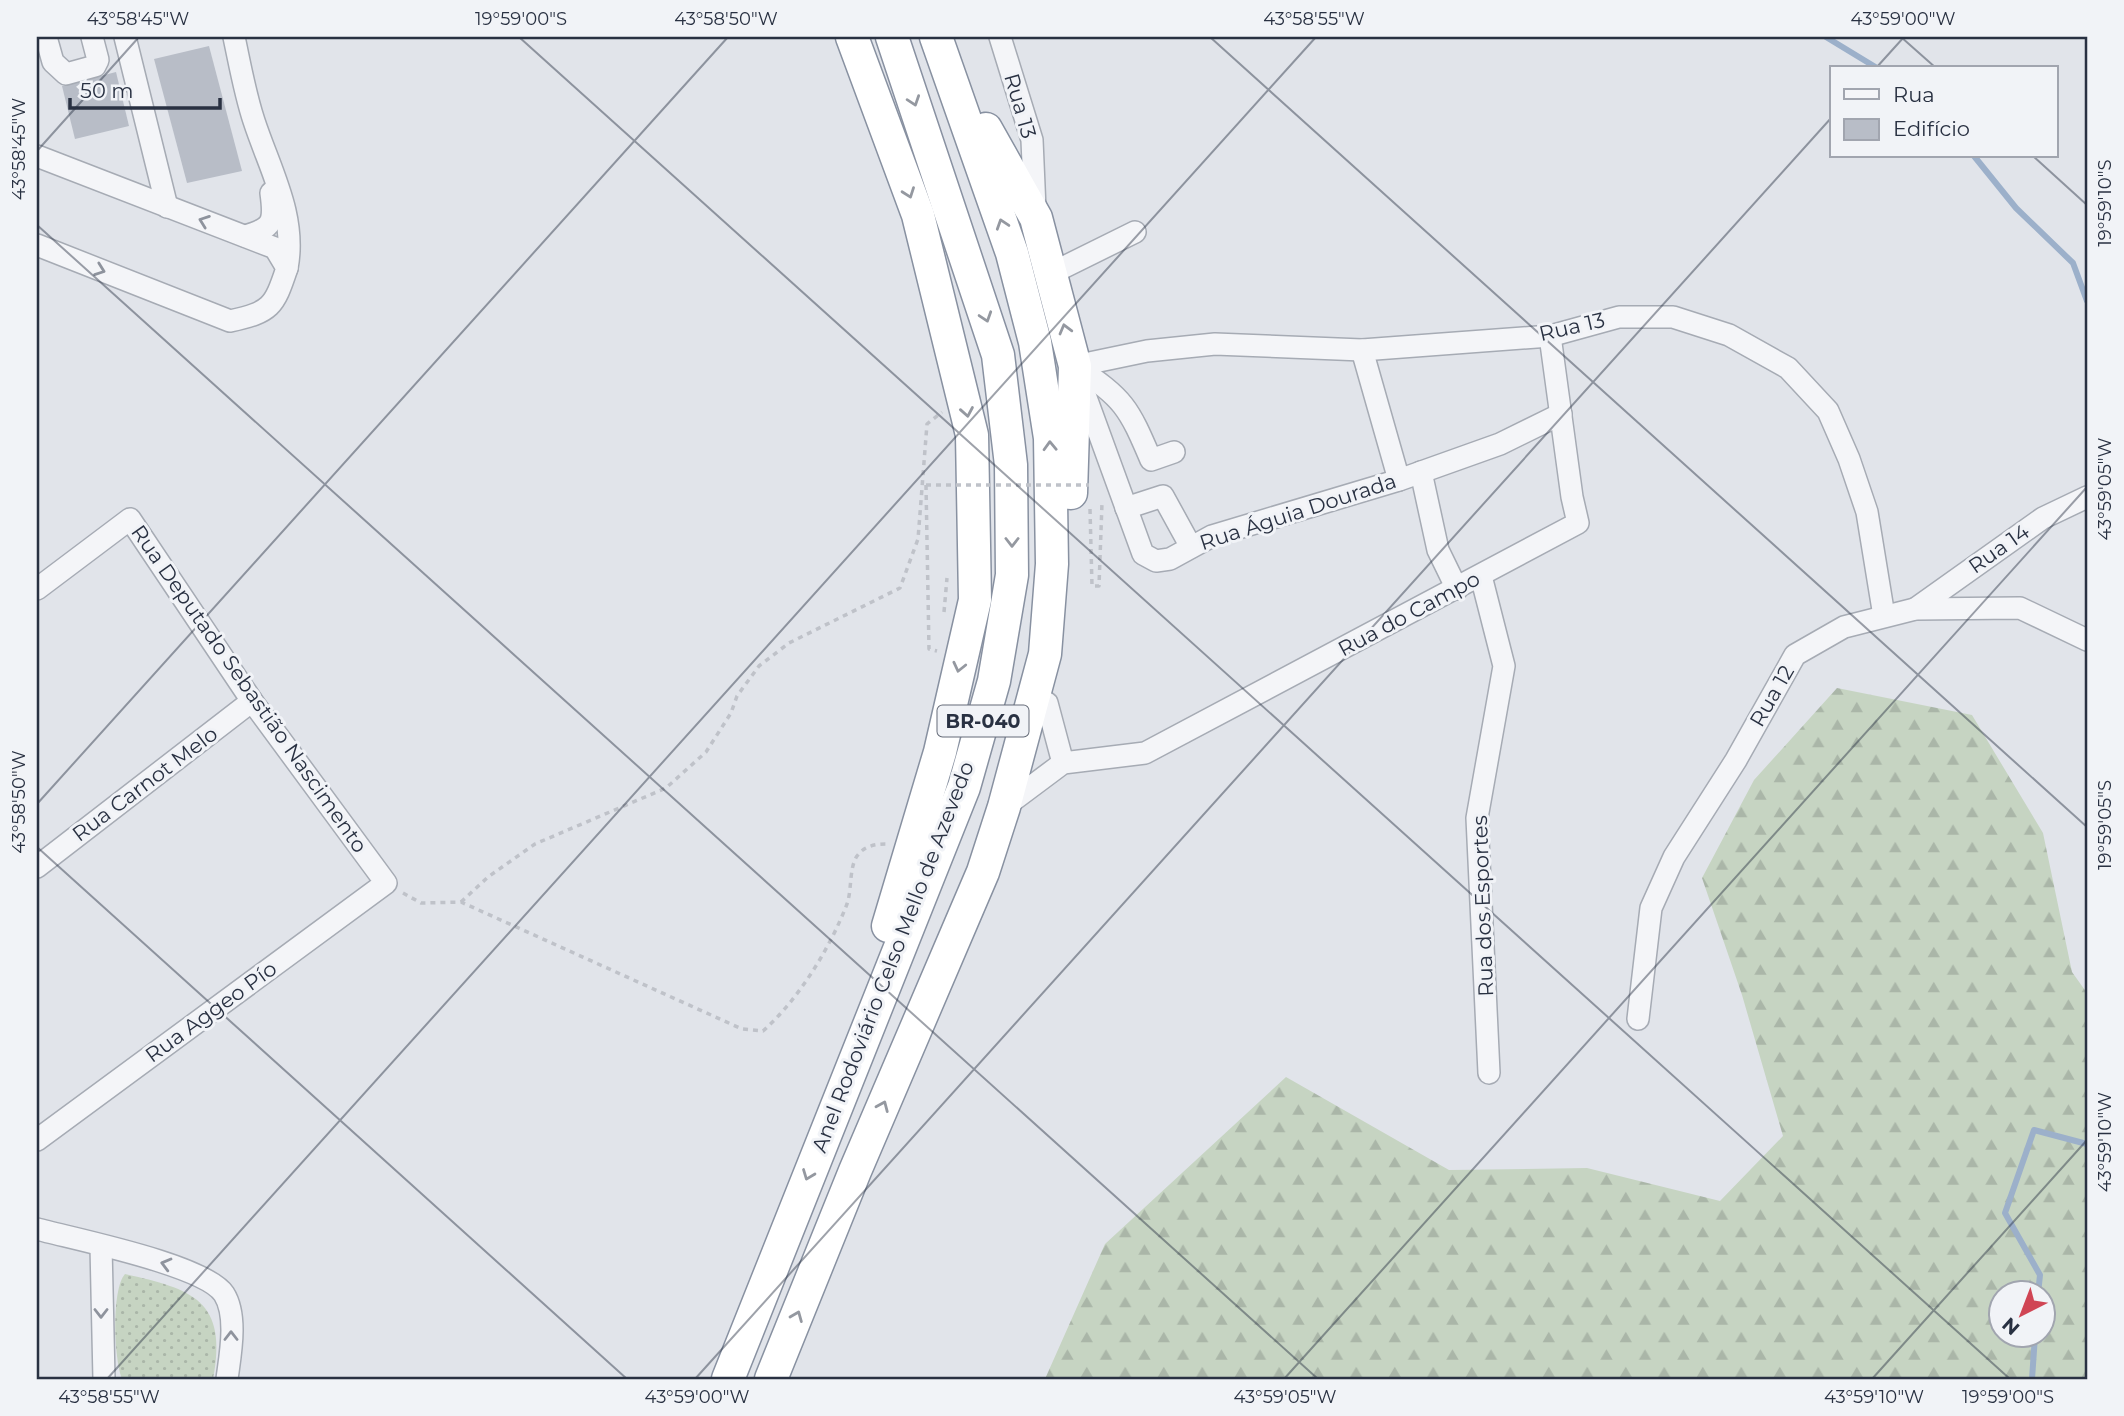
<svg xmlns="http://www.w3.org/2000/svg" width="2124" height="1416" viewBox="0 0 2124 1416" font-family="Montserrat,sans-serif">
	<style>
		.grass { fill: url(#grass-dots) }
		.forest { fill: url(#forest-firs); fill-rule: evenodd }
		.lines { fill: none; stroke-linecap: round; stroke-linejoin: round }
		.stream { stroke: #9cb0ca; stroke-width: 6 }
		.building { fill: #b8bdc7 }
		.minor-casing { stroke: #a6abb4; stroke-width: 24 }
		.highway-casing { stroke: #8891a1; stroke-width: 35 }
		.path { stroke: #bfc2c9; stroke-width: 3.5; stroke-dasharray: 5 5; stroke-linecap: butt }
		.minor { stroke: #f4f5f8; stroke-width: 21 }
		.highway { stroke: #fff; stroke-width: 32 }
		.path-bridge { stroke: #bfc2c9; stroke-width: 3.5; stroke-dasharray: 5 5; stroke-linecap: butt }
		.oneway { stroke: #9498a0 }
		.oneway2 { stroke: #8e939d }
		.ticks { fill: none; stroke: #293142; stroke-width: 2; stroke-opacity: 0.45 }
		.labels { text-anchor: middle; stroke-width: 6; stroke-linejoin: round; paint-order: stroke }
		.shield { fill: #f1f3f7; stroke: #656b78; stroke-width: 2 }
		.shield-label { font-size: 19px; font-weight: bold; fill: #293142 }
		.street-label { font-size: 21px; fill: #293142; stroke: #f1f3f7 }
		.neatline { fill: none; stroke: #293142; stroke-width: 2.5 }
		.ticks-label { font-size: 18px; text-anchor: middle; fill: #293142 }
	</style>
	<defs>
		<pattern id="grass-dots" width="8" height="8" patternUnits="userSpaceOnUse" patternTransform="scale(1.75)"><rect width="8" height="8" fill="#c6d4c2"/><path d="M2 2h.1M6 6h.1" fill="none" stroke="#aab6a8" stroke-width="1.8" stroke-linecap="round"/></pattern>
		<pattern id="forest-firs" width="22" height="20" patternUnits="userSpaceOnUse" patternTransform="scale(1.75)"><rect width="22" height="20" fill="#c6d4c2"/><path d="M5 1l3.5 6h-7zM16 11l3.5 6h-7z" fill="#aab6a8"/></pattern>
	</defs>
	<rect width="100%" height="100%" fill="#e1e4ea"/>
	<path class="grass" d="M125,1274C192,1289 228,1300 213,1379H122C114,1360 111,1290 125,1274Z"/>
	<path class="forest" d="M1837,688L1972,715L2043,833L2072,972L2087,993V1379H1045L1105,1244L1286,1077L1449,1170L1587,1168L1720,1201L1783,1136L1742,995L1702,878L1754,780ZM2002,1294H2044V1336H2002Z"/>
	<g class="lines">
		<g class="stream">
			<path d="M1826,37L1877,68"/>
			<path d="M1974,156L2016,208L2073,263L2087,301"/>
			<path d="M2038,1294L2040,1275L2005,1213L2034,1130L2087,1144"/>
			<path d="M2032,1379L2035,1336"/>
		</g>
	</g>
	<g class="building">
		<path d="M209,46L242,171L187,183L154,59Z"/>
		<path d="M116,72L129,126L75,139L62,86Z"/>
	</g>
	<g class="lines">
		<defs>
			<g id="minor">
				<path d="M46,37L53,62L66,74L95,66L98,60L92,37"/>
				<path d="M125,37L167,207"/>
				<path d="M234,37C240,65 245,94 254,121C270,170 297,216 287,268"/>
				<path d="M1000,37L1032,140L1035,209"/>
				<path d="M37,156L275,248L287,268C274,307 271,312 230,321L37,245"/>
				<path d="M245,236C273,228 275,222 271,193"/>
				<path d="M1050,274L1135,232"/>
				<path d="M1362,350L1399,480"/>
				<path d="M1075,366L1147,351L1215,344L1362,350L1550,336L1619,317H1673L1729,335L1788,368L1828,411L1849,459L1867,512L1884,616"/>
				<path d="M1075,366C1124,399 1128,406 1151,460L1174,452"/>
				<path d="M1080,381L1143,554L1156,561L1170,559L1212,536L1399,480L1500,444L1561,414"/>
				<path d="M1421,472L1438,550L1457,589"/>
				<path d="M1126,508L1163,496L1191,547"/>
				<path d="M1481,576L1504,666L1477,818L1489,1073"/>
				<path d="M37,589L130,519L252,701L386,883L37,1140"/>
				<path d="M1915,609L2043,518L2087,497"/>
				<path d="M1047,703L1063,763"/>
				<path d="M1004,807L1063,763L1145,753L1578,523L1572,497L1550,336"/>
				<path d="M37,867L252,701"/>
				<path d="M1638,1019L1651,908L1674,857L1736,760L1795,655L1844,627L1915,609L2020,608L2087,640"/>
				<path d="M37,1229C74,1239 205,1265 224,1294C238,1316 230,1356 227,1379"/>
				<path d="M101,1246L104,1379"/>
			</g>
			<g id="highway">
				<path d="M852,37L918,215L972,435L975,600L940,752L888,926"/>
				<path d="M986,129L1036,218L1075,366L1071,493"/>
				<path d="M728,1379L964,787L994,681L1012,575L1011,465L998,355L892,37"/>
				<path d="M771,1379L855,1171L983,872L1004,807L1045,654L1052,564L1050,438L1035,342L1012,253L936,37"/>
			</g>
		</defs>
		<use href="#minor" class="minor-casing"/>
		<use href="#highway" class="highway-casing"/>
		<g class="path">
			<path d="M926,485L929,649L937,651"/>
			<path d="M1090,509L1092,586H1099L1102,503"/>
			<path d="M944,612L947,578"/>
			<path d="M403,893L421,903L461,902L742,1029L763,1031C799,999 830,948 847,904C852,890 849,868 857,856C864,846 875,844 886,844"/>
			<path d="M461,902L488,877L535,844L666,788L706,752L731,713L737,696L759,666L789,643L900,588L918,539L927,424L942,412"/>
		</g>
		<use href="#minor" class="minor"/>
		<use href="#highway" class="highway"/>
		<path class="path-bridge" d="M926,485H1089"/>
	</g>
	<defs><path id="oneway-chevron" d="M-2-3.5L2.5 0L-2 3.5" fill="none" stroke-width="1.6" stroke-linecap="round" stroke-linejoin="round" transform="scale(1.75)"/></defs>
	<g class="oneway">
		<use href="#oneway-chevron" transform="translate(914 101) rotate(71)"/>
		<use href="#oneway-chevron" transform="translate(909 193) rotate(70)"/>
		<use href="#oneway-chevron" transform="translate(1002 224) rotate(-108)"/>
		<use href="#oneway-chevron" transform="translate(986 317) rotate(72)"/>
		<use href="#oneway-chevron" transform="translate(1065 329) rotate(-105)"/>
		<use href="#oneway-chevron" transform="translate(967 412) rotate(80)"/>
		<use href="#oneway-chevron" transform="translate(1050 446) rotate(-92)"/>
		<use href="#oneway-chevron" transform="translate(1012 542) rotate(90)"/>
		<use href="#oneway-chevron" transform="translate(959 667) rotate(103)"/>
		<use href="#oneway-chevron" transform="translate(883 1106) rotate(-67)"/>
		<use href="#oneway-chevron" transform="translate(808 1175) rotate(111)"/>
		<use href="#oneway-chevron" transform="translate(797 1316) rotate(-68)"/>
	</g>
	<g class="oneway2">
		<use href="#oneway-chevron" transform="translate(204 221) rotate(-160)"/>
		<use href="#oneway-chevron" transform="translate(100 270) rotate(20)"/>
		<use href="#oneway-chevron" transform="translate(166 1264) rotate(-165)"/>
		<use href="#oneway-chevron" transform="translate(101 1313) rotate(90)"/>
		<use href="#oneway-chevron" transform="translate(231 1336) rotate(-90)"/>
	</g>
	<path class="ticks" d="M519,37L2010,1379M1210,37L2087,827M1901,37L1936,68M1876,68L1904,37M37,151L139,37M2033,156L2087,205M37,225L1318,1379M37,804L728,37M37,847L627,1379M107,1379L1316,37M695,1379L1832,117M1284,1379L2087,487M1872,1379L2087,1140"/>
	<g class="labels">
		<rect class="shield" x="937.5" y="705.5" width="91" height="31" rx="5"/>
		<g class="shield-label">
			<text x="983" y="728">BR-040</text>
		</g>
		<g class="street-label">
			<text transform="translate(1020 106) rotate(74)" y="7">Rua 13</text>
			<text transform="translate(1572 327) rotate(-13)" y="7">Rua 13</text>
			<text transform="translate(1298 512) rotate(-18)" y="7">Rua Águia Dourada</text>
			<text transform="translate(1999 549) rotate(-35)" y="7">Rua 14</text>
			<text transform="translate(1409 614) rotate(-28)" y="7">Rua do Campo</text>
			<text transform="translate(249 689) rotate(55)" y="7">Rua Deputado Sebastião Nascimento</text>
			<text transform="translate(1772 696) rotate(-60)" y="7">Rua 12</text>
			<text transform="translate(145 784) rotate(-37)" y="7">Rua Carnot Melo</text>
			<text transform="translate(1483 906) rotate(-92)" y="7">Rua dos Esportes</text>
			<text transform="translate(893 957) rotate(-69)" y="7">Anel Rodoviário Celso Mello de Azevedo</text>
			<text transform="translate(211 1012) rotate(-36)" y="7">Rua Aggeo Pío</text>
		</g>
	</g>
	<rect width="2124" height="1416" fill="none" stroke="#f1f3f7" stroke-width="77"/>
	<rect x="1830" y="66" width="228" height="91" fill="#f1f3f7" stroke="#a1a5af" stroke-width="2"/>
	<rect x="1844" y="89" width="35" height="10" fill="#f4f5f8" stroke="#a1a5af" stroke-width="2"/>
	<text x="1893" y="102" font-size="21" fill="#293142">Rua</text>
	<rect x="1844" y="119" width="35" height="21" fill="#b8bdc7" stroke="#a1a5af" stroke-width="2"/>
	<text x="1893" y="136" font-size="21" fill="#293142">Edifício</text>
	<g transform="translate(2022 1314) rotate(222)"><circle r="33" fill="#f1f3f7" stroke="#a1a5af" stroke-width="2"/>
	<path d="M0-5L12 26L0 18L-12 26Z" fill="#d04554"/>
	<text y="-10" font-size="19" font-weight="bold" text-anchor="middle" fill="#293142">N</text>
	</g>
	<path d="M70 98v10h150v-10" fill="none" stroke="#293142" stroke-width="3.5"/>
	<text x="80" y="98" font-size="21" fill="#293142" stroke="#f1f3f7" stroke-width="5" paint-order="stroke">50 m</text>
	<rect x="38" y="38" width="2048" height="1340" class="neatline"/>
	<g class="ticks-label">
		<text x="138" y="25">43°58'45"W</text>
		<text x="521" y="25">19°59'00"S</text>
		<text x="726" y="25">43°58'50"W</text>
		<text x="1314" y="25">43°58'55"W</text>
		<text x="1903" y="25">43°59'00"W</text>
		<text transform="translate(19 149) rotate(-90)" y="6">43°58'45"W</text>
		<text transform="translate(2105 203) rotate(-90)" y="6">19°59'10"S</text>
		<text transform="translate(2105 489) rotate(-90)" y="6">43°59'05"W</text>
		<text transform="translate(19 802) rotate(-90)" y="6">43°58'50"W</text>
		<text transform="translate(2105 825) rotate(-90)" y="6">19°59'05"S</text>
		<text transform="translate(2105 1142) rotate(-90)" y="6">43°59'10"W</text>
		<text x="109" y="1403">43°58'55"W</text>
		<text x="697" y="1403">43°59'00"W</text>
		<text x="1285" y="1403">43°59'05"W</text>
		<text x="1874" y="1403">43°59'10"W</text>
		<text x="2008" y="1403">19°59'00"S</text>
	</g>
</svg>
